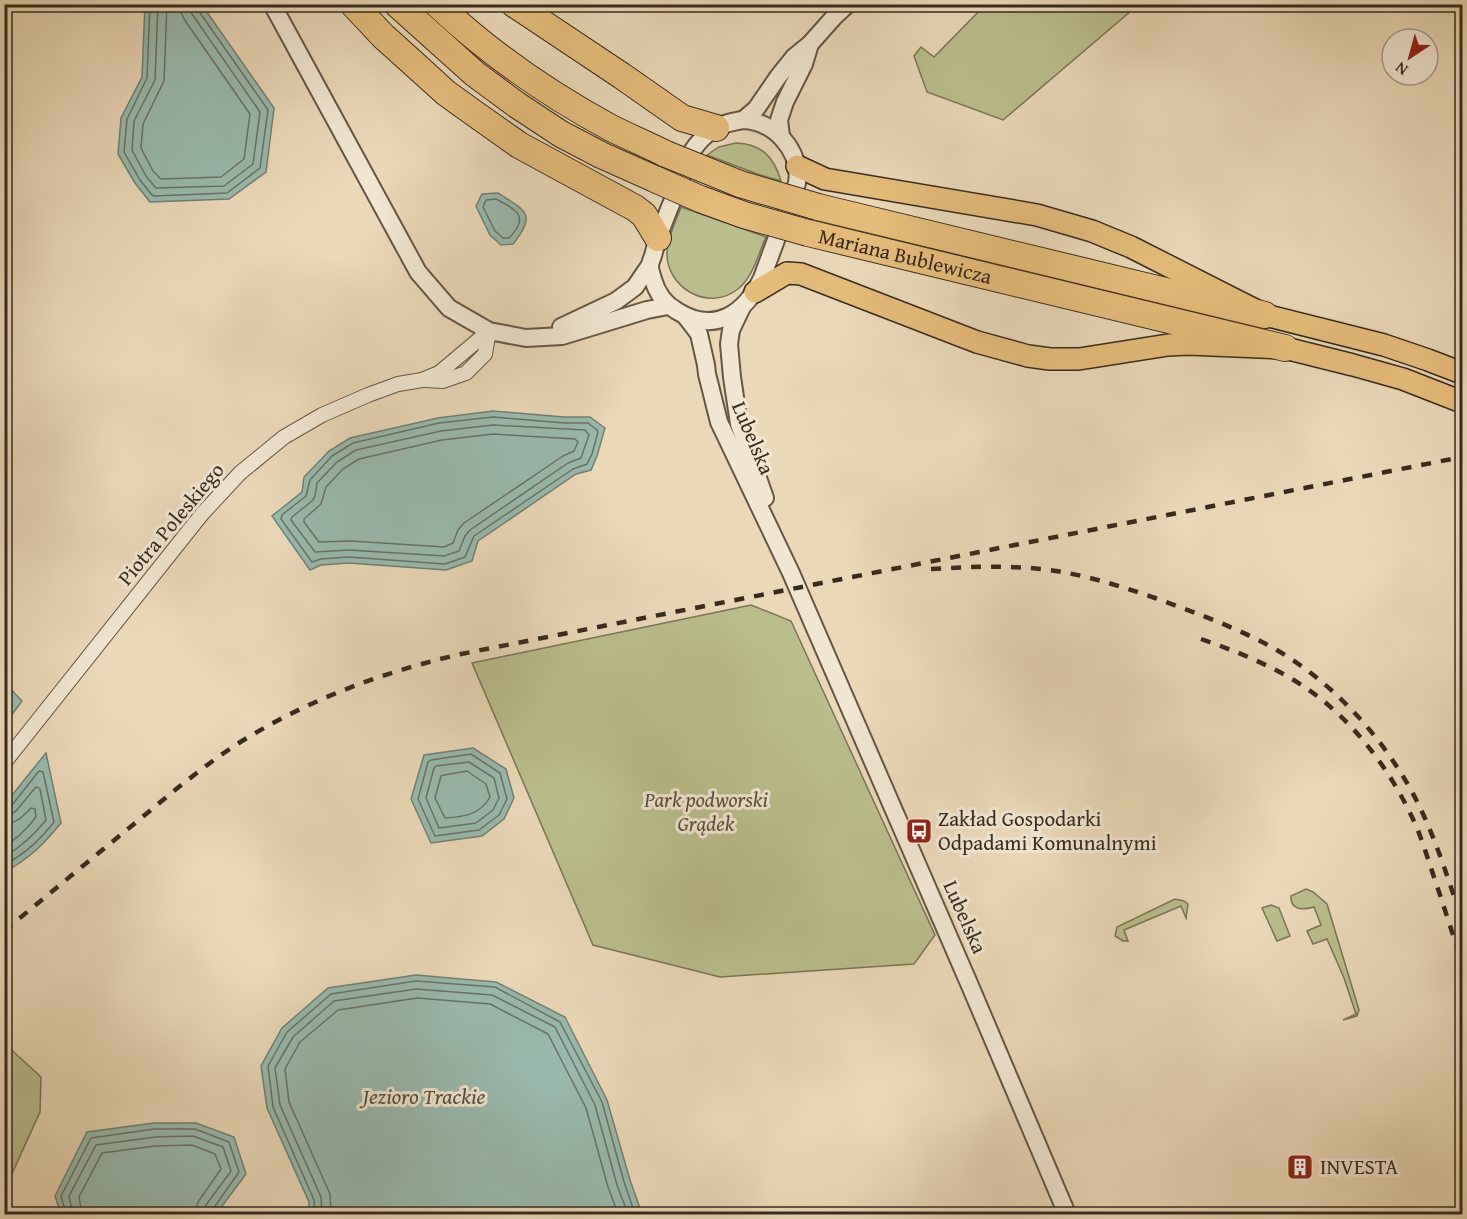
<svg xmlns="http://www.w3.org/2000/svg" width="1467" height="1219" viewBox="0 0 1467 1219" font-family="'Gentium Book Plus',serif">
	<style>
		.green { fill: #babe8c; stroke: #7a7455; stroke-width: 1.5 }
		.water { fill: #98baad; stroke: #728074; stroke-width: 1.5 }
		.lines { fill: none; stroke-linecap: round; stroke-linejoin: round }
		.shore { stroke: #687266; stroke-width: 1.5 }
		.minor-casing { stroke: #665644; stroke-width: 16 }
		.tertiary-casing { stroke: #665644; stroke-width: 20 }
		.primary-casing { stroke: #392a1e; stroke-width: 24 }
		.motorway-casing { stroke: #392a1e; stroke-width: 28 }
		.minor { stroke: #f2e6d0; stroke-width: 14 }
		.tertiary { stroke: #f2e6d0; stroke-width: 16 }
		.primary { stroke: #e6bc7c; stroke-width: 21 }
		.motorway { stroke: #e6bc7c; stroke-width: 26 }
		.rail { stroke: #392a1e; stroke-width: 4.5; stroke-dasharray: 10 10; stroke-linecap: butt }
		.motorway-bridge-casing { stroke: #392a1e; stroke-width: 28; stroke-linecap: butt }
		.motorway-bridge { stroke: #e6bc7c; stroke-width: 26 }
		.labels { text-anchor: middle; stroke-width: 6; stroke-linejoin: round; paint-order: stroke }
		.street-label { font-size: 21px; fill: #392a1e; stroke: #f2e6d0 }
		.park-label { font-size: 21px; font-style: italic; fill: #594f3a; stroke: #f2e6d0 }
		.poi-label { font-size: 21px; fill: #392a1e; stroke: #f2e6d0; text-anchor: start }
		.water-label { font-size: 22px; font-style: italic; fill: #514e42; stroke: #f2e6d0 }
	</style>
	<rect width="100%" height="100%" fill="#ebd8b7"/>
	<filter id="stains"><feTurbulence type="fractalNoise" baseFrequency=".00333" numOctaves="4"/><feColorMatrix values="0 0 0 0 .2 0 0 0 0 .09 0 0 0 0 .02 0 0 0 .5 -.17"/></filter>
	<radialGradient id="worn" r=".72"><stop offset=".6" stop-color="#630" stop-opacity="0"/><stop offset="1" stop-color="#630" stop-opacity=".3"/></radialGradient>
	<g class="green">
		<path d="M985,5V4L1138,5L1003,120L927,92L914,56L921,47L934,57Z"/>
		<path d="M736,143C762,144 774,157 781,181L760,175L707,155L719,147Z"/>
		<path d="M681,207L766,237C758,255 753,277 738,289C708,313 665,287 667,251C668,236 676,221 681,207Z"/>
		<path d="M751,605L791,621L935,935L914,964L720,977L593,945L472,663Z"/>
		<path d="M1306,889L1313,892L1327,904L1359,1010L1357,1016L1343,1020L1356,1014L1344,978L1327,939L1313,944L1307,931L1321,925L1314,907C1304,910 1290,911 1291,896Z"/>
		<path d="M1175,899L1184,901L1188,904L1186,918L1181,906L1124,930L1128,941H1123L1115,936L1117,927Z"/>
		<path d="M1271,905L1279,908L1290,936L1277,941L1262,908Z"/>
		<path d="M5,1044L41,1077L40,1112L5,1189Z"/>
	</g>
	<g class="water">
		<path d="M145,4L202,5L274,108L266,172L229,199L150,202L135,183L118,154L121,118L142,77Z"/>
		<path d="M498,193C526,211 537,214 513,244L501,245L490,235L476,206L482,194Z"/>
		<path d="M493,411L564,417H590L605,428L597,456L591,470L576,474L478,541L472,561L446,570L349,563L321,565L310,570L272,516L302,492L304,477L329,451L350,438L438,418Z"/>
		<path d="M4,682L22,701L5,724H4Z"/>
		<path d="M473,748L506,769L514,798L504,819L482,836L431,843L411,799L424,755Z"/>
		<path d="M46,753L61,823C42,846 31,857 5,872V804Z"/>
		<path d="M416,975L496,982L565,1017L607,1100L630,1180L642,1214H309V1202L267,1108L261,1066L282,1028L328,988Z"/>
		<path d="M154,1123H196L234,1137L246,1174L216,1214H61L55,1196L87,1132Z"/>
	</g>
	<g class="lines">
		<g class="shore">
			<path d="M150,4L147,78L127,119L124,152L140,180L152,195L154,196L227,193L260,168L268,110L198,10L197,4"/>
			<path d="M158,4L155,80L134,121L132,150L146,176L156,188L224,186L253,164L260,112L192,14L190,4"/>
			<path d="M167,4L164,81L143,124L141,148L153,171L161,179L221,177L244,159L250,114L184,19L181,12V4"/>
			<path d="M496,199C517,210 530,217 509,238H503L495,231L483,207L486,200Z"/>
			<path d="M493,417L564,423H588L597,430L598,432L592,454L587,464L573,469L474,536L465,557L445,564L349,557L321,559L312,562L281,519L282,515L306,496L310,480L332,456L353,443L439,423Z"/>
			<path d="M493,425L585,430L589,435L581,458L568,463L470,530L465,536L459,551L444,556L349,550L315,552L291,520L292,517L312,501L315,496L317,483L337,462L356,450L441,431Z"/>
			<path d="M493,434L575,439L578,442L574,451L563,456L464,523L458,530L453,543L444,547L351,541L319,542L304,522V519L321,504L326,487L343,469L359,459L442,440Z"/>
			<path d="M471,754L500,773L507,799L499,815L479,830L435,836L418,799L428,762L431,760Z"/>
			<path d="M469,762L494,778L499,798L493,810L476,823L439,828L426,798L434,768L436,766Z"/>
			<path d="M467,771L486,784L490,797C480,815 463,817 445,818L435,798L441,776L444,775Z"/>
			<path d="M4,807L12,805L39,771L43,772L54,822C39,841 26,853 4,865"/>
			<path d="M4,815L11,814L16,811L35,788L37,787L40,789L46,820C34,835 21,847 4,857"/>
			<path d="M4,824C18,823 23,816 31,808L35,809L36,817C27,829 17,839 4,846"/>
			<path d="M66,1214L61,1196L91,1138L154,1129H195L229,1142L239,1172L213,1209L212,1214"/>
			<path d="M73,1214L69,1196L96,1145L155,1137L193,1136L223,1147L231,1171L206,1205L204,1214"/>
			<path d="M82,1214L79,1197L102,1153L155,1146L192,1145L215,1154L221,1169L198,1202L195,1214"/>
			<path d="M315,1214L314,1200L273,1107L268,1066L287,1032L331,994L416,981L495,987L560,1022L602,1102L624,1182L635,1214"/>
			<path d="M322,1214L321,1197L280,1105L275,1068L293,1037L334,1001L416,989L492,995L555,1027L595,1105L617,1185L628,1214"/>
			<path d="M331,1214L330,1194L289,1102L285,1069L300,1042L338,1010L417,998L490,1004L548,1034L586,1108L608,1187L618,1214"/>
		</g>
		<defs>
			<g id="minor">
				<path d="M426,380L443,381L466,373L485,354L489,331"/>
				<path d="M4,763L202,514L240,473L284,437L322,415L368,395L398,384L422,380L439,373L489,331"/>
			</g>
			<g id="tertiary">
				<path d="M272,4L418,272L449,308L489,331L526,338L562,336L647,310L668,306"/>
				<path d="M743,120C774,121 802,151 797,183L762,278C745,313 715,335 677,311C665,304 657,294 653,279C652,276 650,270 650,266C650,262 653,257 654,252C659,232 668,212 676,192C680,180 684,168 689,157C693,149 699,141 706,135C716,125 730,122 743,120Z"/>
				<path d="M743,120L756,109L778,77L794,57L810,44L834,17L848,4"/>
				<path d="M781,136L779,120L785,102L804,64L810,44"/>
				<path d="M742,307L731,330L729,344L732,377L739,424L765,498"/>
				<path d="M686,317L699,334L706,365L707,374L719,422L791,573L971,988L1067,1214"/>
				<path d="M561,327L616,301L635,287L650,265"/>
			</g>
			<g id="primary">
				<path d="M797,166L825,179L1037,215L1092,231L1131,247L1265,315L1384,345L1428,360L1462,373"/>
				<path d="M755,292L787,273L801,274L977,342L1028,356L1050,359H1079L1168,345L1188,344L1285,348L1353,365L1403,379L1462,402"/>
			</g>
			<g id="motorway">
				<path d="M353,4L383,36L413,63L446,93L478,116L519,145L635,208L644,215L658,238"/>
				<path d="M397,4L475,74L517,105L561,134L601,155L657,180"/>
				<path d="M437,4C489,53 548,94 611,128C629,137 648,145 666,154"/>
				<path d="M514,4L622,76L682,118L716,128"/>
				<path d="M818,207L1265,315"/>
				<path id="s1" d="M808,233L1285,348"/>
			</g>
		</defs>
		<use href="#minor" class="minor-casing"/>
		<use href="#tertiary" class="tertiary-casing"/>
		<use href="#primary" class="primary-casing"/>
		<use href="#motorway" class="motorway-casing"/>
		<use href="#minor" class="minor"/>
		<use href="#tertiary" class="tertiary"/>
		<use href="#primary" class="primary"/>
		<use href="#motorway" class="motorway"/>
		<g class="rail">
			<path d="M931,569C968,567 1004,565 1040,569C1080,573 1117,585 1155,598C1188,610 1221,622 1252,637C1312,665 1364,715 1399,770C1429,816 1445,869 1462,921"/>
			<path d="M1201,639C1230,649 1258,660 1285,675C1345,708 1390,766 1417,828C1425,848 1431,869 1438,889C1446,913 1454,938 1462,963"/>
			<path d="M4,931C48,895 91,859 134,824C169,795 204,765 242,741C310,699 383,672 461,654L1462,457"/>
		</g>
		<defs>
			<g id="motorway-bridge">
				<path d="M666,154L740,184L818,207"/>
				<path d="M657,180L700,199L744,215L808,233"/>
			</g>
		</defs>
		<use href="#motorway-bridge" class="motorway-bridge-casing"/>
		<use href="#motorway-bridge" class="motorway-bridge"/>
	</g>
	<defs>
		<symbol id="bus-square" viewBox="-11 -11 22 22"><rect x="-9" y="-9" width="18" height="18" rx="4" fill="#8f2418" stroke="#f2e6d0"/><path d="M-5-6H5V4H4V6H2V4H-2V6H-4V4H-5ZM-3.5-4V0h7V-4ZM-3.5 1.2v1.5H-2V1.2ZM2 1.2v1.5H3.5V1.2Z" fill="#fff"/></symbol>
		<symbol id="building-square" viewBox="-11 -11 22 22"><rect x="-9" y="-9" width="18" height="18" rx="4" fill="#8f2418" stroke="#f2e6d0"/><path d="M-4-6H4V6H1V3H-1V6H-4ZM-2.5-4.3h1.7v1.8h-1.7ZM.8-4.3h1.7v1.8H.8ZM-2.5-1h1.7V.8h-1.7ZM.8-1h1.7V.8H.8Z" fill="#fff"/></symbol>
	</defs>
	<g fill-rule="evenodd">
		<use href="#bus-square" x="904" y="816" width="30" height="30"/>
		<use href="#building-square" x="1285" y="1152" width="30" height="30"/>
	</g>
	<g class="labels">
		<g class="street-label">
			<text dy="7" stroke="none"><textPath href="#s1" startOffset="100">Mariana Bublewicza</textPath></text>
			<text transform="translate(753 438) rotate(67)" y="7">Lubelska</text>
			<text transform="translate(171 524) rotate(-50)" y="7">Piotra Poleskiego</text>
			<text transform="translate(965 917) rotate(66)" y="7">Lubelska</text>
		</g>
		<g class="park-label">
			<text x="706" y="807">Park podworski<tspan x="706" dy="24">Grądek</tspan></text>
		</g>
		<g class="poi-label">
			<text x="938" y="826">Zakład Gospodarki<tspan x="938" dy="24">Odpadami Komunalnymi</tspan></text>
			<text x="1320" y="1174">INVESTA</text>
		</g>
		<g class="water-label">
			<text x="424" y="1104">Jezioro Trackie</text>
		</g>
	</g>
	<rect width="1467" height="1219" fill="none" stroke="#ebd8b7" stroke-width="24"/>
	<rect x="6" y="6" width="1455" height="1207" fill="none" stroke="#392a1e" stroke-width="3"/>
	<rect x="12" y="12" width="1443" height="1195" fill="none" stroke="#392a1e" stroke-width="1.5"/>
	<g transform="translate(1410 57) rotate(216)"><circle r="28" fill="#f2e6d0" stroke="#a89b89" stroke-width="1.5"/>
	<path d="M0-4.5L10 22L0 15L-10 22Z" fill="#8f2418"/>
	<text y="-9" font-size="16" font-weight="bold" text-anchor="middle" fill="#392a1e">N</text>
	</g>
	<rect width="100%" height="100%" filter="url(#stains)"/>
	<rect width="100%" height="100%" fill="url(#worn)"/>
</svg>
